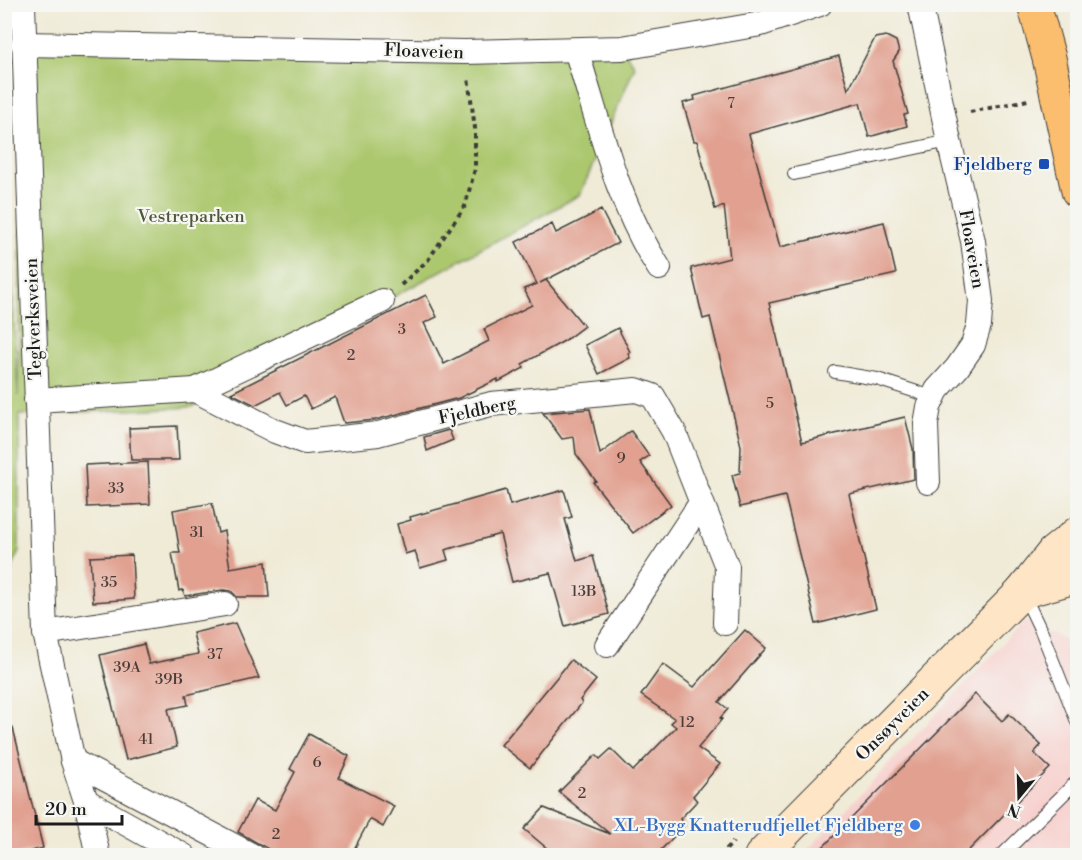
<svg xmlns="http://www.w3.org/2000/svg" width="1082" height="860" viewBox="0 0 1082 860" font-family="'Libre Bodoni',serif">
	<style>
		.built { fill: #f7d0cd }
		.green { fill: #acc86e; stroke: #647245; stroke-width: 1.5 }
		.building { fill: #e1a090 }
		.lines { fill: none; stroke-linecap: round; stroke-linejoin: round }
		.lane-casing { stroke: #3c3b38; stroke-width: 14 }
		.street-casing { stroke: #3c3b38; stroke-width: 26 }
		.secondary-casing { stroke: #3c3b38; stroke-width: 35 }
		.primary-casing { stroke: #3c3b38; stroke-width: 35 }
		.path { stroke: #3c3b38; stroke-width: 4; stroke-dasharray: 4.5 4.5; stroke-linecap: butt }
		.lane { stroke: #fff; stroke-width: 12 }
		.street { stroke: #fff; stroke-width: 24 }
		.secondary { stroke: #fde5c5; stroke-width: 33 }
		.primary { stroke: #fbbe6e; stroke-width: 33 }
		.transit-dot { fill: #1a4fb4; stroke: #f6f6f2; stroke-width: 2 }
		.shop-dot { fill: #3f7fe0; stroke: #f6f6f2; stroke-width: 2 }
		.labels { text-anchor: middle; stroke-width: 4.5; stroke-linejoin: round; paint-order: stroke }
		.number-label { font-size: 15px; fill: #4d3d39 }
		.street-label { font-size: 18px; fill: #1c1c1c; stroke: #f6f6f2 }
		.transit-label { font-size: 18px; fill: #164399; stroke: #f6f6f2; text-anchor: end }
		.park-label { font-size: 18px; fill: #4e5839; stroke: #f6f6f2 }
		.shop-label { font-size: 18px; fill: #366cbe; stroke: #f6f6f2; text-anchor: end }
	</style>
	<rect width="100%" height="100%" fill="#f6f6f2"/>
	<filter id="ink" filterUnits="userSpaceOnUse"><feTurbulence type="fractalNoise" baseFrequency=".0167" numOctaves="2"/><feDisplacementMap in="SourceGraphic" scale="12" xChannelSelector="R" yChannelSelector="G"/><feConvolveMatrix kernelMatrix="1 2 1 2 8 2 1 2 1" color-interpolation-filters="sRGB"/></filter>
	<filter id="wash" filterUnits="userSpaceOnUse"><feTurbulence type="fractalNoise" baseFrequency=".008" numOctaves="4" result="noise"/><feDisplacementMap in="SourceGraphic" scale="24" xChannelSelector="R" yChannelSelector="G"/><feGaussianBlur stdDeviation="1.35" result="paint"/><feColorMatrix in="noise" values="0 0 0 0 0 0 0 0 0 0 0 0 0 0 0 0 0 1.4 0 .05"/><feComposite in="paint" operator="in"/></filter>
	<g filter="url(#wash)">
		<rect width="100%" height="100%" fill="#f0ebd7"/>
		<path class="built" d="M1024,621L1077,645V855L802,856Z"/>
		<path class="green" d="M23,44L622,48L635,66L580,195L192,407L19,415V551L5,585L4,131L18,396Z"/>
		<g id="blocks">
			<g class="building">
				<path d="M886,36L896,41L899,52L893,61L908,114L904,115L907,126L869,137L860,103L749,134L780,247L884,222L896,274L769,303L802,442L905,417L913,449L914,479L849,494L876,609L816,624L785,496L740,507L732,475L740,473L741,446L710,317L703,319L691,268L730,258L724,206L715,209L697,141H694L683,103L695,100L694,96L839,56L848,90L875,38Z"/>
				<path d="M601,210L618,243L540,283L546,280L584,326L564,341L522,364L524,368L498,382V379L459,398L375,420L344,423L335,397L311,409L304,396L287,405L280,392L255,405L231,393L426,295L437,317L424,323L444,364L489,341L484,329L532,305L524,289L537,284L516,242L552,224L556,233Z"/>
				<path d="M618,328L630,352L628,353L630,358L599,374L585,345Z"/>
				<path d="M590,409L600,454L631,431L649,456L640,462L671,505L633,533L593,482L596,481L576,454L574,437L562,439L543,413Z"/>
				<path d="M177,426L179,460H131L129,428Z"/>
				<path d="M449,430L453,440L427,451L424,437Z"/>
				<path d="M148,462L150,504L87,507L85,465Z"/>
				<path d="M506,490L510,505L564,490L572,517L565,519L577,561L593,556L609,614L565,626L550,573L512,582L500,534L445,550L448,560L420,568L415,551L405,554L397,524L411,520L410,517Z"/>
				<path d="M212,503L218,533L224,531L230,568L266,562L269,597H237L231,591L223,590L185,596L183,590L179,591L172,553H180L173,510Z"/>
				<path d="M132,555L134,599L93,602L90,557Z"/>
				<path d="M235,623L259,678L186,695L188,705L168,709L177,747L126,760L100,655L144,644L149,664L198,654L193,633Z"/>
				<path d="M745,630L766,648L719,702L728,709L720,718L722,719L698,748L720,764L693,796L697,801L680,819L685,825L659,852L662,853V855H555L524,829L544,808L610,834L559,792L596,755L600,759L611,749L633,771L676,727L671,723L675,719L641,695L663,664L694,687Z"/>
				<path d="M571,660L596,680L580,700L582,703L530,768L501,745Z"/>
				<path d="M975,694L1002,721L1009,714L1041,745L1034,753L1050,768L975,844L964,855H815Z"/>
				<path d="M13,728L43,848L15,855H4V729Z"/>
				<path d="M309,734L349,756L339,778L394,806L383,827L370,819L351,855H279L238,832L255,800L275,810L295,772L290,769Z"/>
			</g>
		</g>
	</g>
	<g filter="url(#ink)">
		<use href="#blocks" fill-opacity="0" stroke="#3c3b38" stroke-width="1.5"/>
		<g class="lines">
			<defs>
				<g id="lane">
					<path d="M794,174L949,141"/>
					<path d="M835,372L877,379L932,397"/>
					<path d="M1023,593L1042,633L1078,724"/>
					<path d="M1001,856L1078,780"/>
				</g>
				<g id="street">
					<path d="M23,4L45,633L73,761L86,801L98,856"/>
					<path d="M920,4L949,141L973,241L981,301L979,325L973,345L957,368L937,390L929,407L926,424L928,482"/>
					<path d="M23,44L465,52L622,48L761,24L820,4"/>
					<path d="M576,50C599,123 617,203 659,268"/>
					<path d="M195,390L382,301"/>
					<path d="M36,400L195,390L275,431L305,442L378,434L491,404L636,390L653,396L674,432L727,567L725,623"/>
					<path d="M45,633L225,604"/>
					<path d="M607,645L701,503"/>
					<path d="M73,761L253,856"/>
					<path d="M86,801L184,856"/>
				</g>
				<g id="secondary">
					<path d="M1022,592L1078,576"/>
					<path d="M761,856L1022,592L1053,553L1078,533"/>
				</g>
				<path id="primary" d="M1034,4L1049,58L1078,191"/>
			</defs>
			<use href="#lane" class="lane-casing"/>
			<use href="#street" class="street-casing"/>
			<use href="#secondary" class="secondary-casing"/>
			<use href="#primary" class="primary-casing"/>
			<g class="path">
				<path d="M970,112L1028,100"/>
				<path d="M401,285L428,260L465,206L475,169V128L468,78"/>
				<path d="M720,856L733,842"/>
			</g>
			<use href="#lane" class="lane"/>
			<use href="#street" class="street"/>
			<use href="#secondary" class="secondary"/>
			<use href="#primary" class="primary"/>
		</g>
	</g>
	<rect class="transit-dot" x="1038" y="158" width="12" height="12" rx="3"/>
	<circle class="shop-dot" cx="915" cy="825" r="6"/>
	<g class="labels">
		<g class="number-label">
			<text x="731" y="108">7</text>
			<text x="402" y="334">3</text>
			<text x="351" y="360">2</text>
			<text x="770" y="408">5</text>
			<text x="621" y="463">9</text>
			<text x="116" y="493">33</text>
			<text x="197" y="537">31</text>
			<text x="109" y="587">35</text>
			<text x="584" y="596">13B</text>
			<text x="215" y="659">37</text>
			<text x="127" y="672">39A</text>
			<text x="169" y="684">39B</text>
			<text x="687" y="727">12</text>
			<text x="146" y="744">41</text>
			<text x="317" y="767">6</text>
			<text x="582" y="798">2</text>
			<text x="276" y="839">2</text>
		</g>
		<g class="street-label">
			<text transform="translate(424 51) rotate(2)" y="6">Floaveien</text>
			<text transform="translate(972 249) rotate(80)" y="6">Floaveien</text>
			<text transform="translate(33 319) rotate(-92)" y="6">Teglverksveien</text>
			<text transform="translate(477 410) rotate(-12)" y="6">Fjeldberg</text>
			<text transform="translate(892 724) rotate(-45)" y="6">Onsøyveien</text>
		</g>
		<g class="transit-label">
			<text x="1032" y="170">Fjeldberg</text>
		</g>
		<g class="park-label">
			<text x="191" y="222">Vestreparken</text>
		</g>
		<g class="shop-label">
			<text x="903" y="831">XL-Bygg Knatterudfjellet Fjeldberg</text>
		</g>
	</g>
	<rect width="1082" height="860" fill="none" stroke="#f6f6f2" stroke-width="24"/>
	<g transform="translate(1019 797) rotate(199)" stroke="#f6f6f2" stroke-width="4.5" paint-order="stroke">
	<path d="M0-4.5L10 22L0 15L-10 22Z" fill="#1c1c1c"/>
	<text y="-9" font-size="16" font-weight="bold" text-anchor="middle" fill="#1c1c1c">N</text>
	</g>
	<path d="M36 815v9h86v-9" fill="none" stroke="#1c1c1c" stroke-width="3"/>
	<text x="45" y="815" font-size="18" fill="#1c1c1c" stroke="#f6f6f2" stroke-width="4.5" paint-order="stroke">20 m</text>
</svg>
